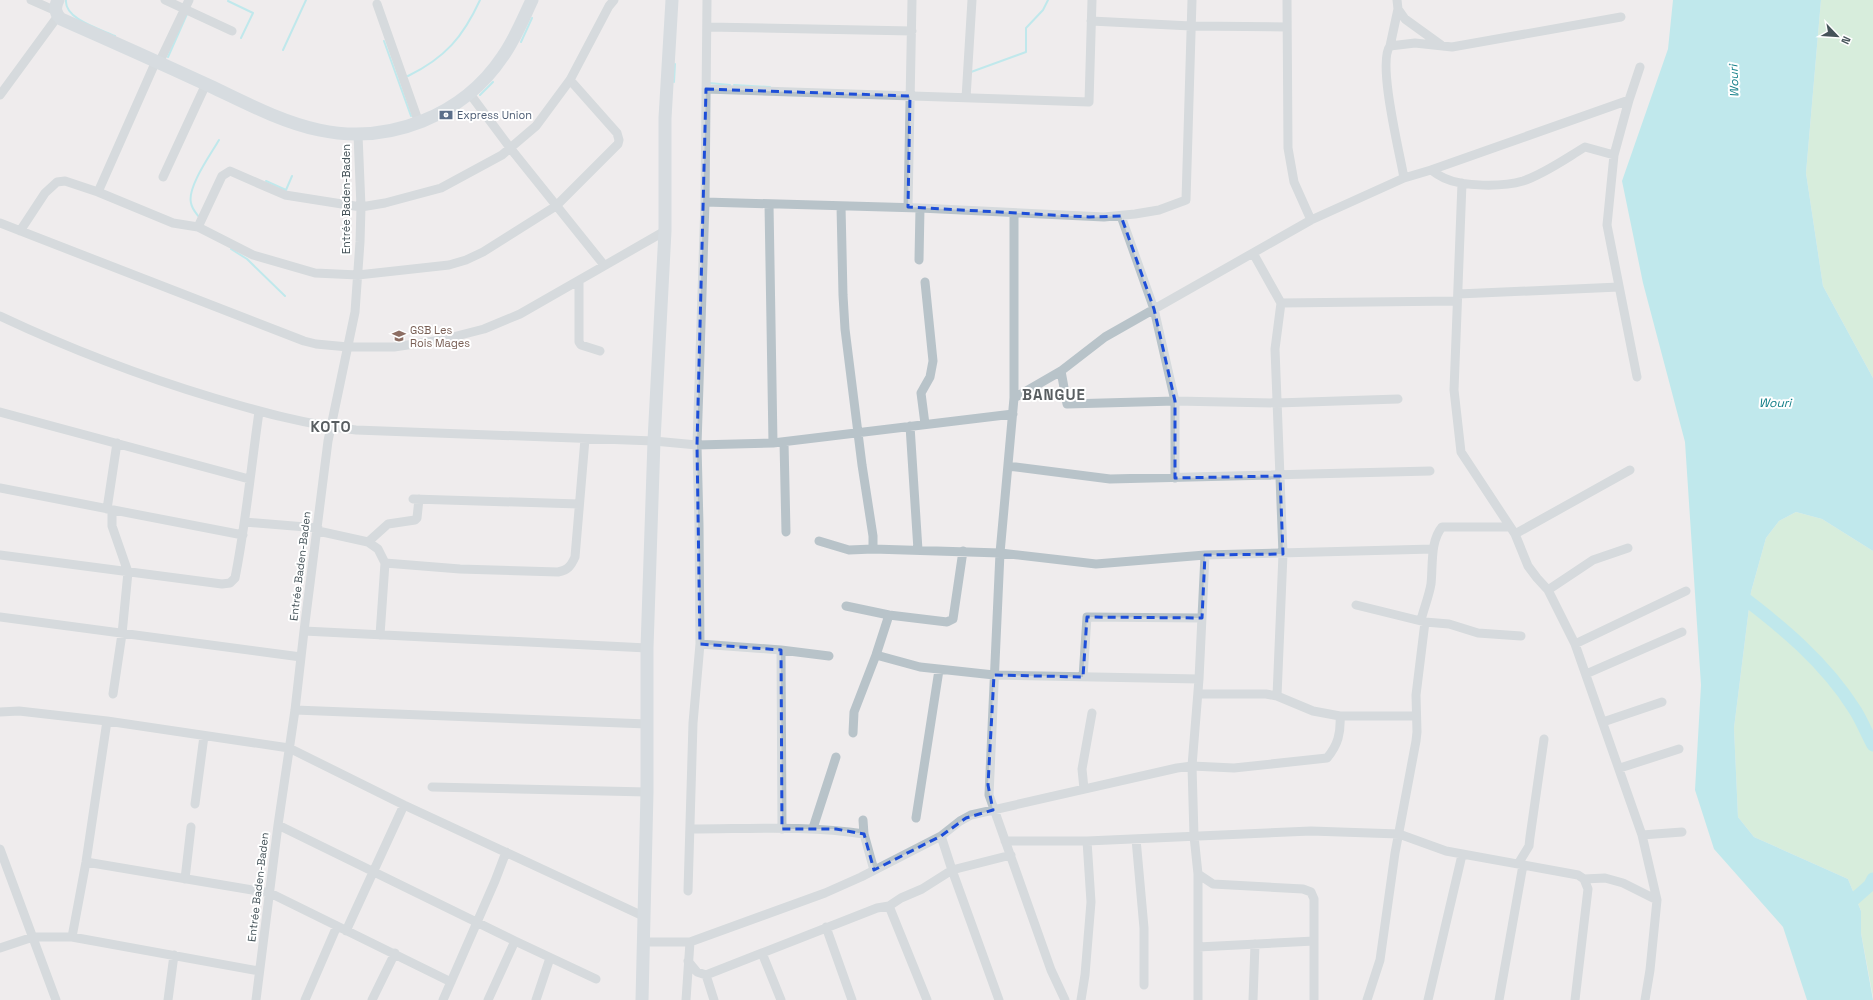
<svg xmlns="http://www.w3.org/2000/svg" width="1873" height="1000" font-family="'Space Grotesk',sans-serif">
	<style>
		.green { fill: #bbedc7 }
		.water { fill: #88e3ea }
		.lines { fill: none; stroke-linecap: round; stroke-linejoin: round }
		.stream { stroke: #88e3ea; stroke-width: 2 }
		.river { stroke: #88e3ea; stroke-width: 13 }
		.street { stroke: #b8c3c9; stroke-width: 9 }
		.secondary { stroke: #bac8d1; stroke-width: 13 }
		.marked { fill: none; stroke: #1d4ed8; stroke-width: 3; stroke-dasharray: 8 5; stroke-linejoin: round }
		.labels { text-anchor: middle; stroke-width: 4; stroke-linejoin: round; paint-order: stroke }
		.service-label { font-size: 11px; fill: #4e5e75; stroke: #fff; text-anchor: start }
		.street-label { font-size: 11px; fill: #455359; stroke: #fff }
		.education-label { font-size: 11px; fill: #785e54; stroke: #fff; text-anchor: start }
		.water-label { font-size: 12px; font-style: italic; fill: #0f7d86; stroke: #fff }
		.district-label { font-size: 15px; font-weight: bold; letter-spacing: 1px; fill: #595e61; stroke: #fff }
	</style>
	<rect width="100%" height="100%" fill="#efeced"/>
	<!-- green -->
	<path class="green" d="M1821 0H1873V378L1823 286 1806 173Z
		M1796 512 1822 519 1873 551V997L1861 933V911L1848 879 1754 837 1738 817 1734 728 1751 592 1766 538 1779 521Z"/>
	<!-- water -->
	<path class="water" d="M1673 0H1821L1806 173 1823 286 1873 378V551L1822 519 1796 512 1779 521 1766 538 1751 592 1734 728 1738 817 1754 837 1848 879 1861 911V933L1873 1000H1807L1783 927 1714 849 1695 790 1701 685 1685 442 1643 283 1622 181 1668 49Z"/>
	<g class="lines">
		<!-- stream -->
		<path class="stream" d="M66 0C64 19 100 29 115 36
			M228 1 253 13 241 38
			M384 41 411 116
			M521 42 532 18
			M283 50 306 0
			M168 57 187 14
			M971 72 1026 52V28L1043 10 1048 0
			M408 76C445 58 463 37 480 0
			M674 82 675 64
			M709 83 730 85
			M734 85 770 87
			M480 95 493 82
			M266 181 286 190 292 176
			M199 217C196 213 192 209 191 203 187 187 211 154 219 140
			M231 249 247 259 285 296"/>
		<!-- river -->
		<path class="river" d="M1736 592C1780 625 1825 662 1855 710 1862 721 1867 734 1873 745
			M1843 909 1870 885 1873 879"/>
		<!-- street -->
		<path class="street" d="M31 0 56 11
			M165 0 232 31
			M1287 0 1288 148 1294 182 1311 220
			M377 4 419 123
			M1398 9 1405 19 1441 45
			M1091 21 1191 26 1286 27
			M707 27 912 31
			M1390 46 1398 9 1397 0
			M159 63 189 0
			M706 89 1089 102 1092 0
			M470 94 511 149 604 265
			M0 95 58 16
			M966 98 972 0
			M1431 170 1629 100
			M163 177 206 84
			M1404 178C1400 154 1377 62 1390 46L1415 43 1452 47 1621 17
			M1462 183 1454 390 1461 452 1515 534 1528 566 1537 578 1548 590 1575 644 1686 591
			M98 192 156 61
			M705 202 920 208 1104 217 1135 214 1159 210 1186 200 1192 0
			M769 204 773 443
			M841 206 843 295 845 329 862 465 873 536V549L1000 553 1096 564 1205 555 1433 549
			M908 207 912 0
			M1014 213V398L1000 553 989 795 1051 970 1065 1000
			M1121 216 1154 309 1175 401V478
			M0 223 304 341 316 344 348 347H394L441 340 484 329 520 314 665 231
			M198 227 222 176 230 171 285 195 361 207 385 203 441 188 502 155 536 126 570 80 609 6 614 0
			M20 231 45 193 57 182 65 181 98 192 173 223 198 227 253 255 315 273 358 275 449 265 466 260 483 252 556 206 618 144 619 140 617 133 570 80
			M1253 253 1281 303 1275 349 1283 554 1277 696
			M919 260 920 208
			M579 281V342L581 345 600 351
			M1458 294 1619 287
			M1281 303 1457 301
			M0 316C70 349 141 376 214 398 261 412 308 425 356 430L654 441 697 445 773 443 1013 414
			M1061 371 1067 404 1175 401 1277 403 1398 399
			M1637 377 1607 225 1614 155 1629 100 1640 67
			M1014 398 1061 371 1105 337 1311 220 1404 178 1431 170C1435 173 1440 176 1444 178 1463 187 1503 187 1523 181 1544 174 1565 159 1585 147L1614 155
			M0 412 249 479
			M925 424 921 393 930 377 933 361 925 282
			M910 426 918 550
			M784 442 786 532
			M1008 466 1110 479 1430 471
			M0 488 243 535
			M413 499 579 504
			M107 509 117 443
			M112 510V526L128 572 122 634 113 694
			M245 522 318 528
			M318 531 368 542 378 549 385 563 380 635
			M1515 534 1630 470
			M819 541 849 550 873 549
			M368 542 388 524 415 520 417 518 419 499
			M0 555 222 584 230 583 235 578C246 523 251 467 259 412
			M1205 555 1199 679 1192 766 1234 768 1327 758C1338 745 1341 733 1340 716
			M385 563 460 569 558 572C568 570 571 566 575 557L585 439
			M1548 590 1593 560 1628 548
			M1356 605 1425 622 1449 624 1478 633 1521 636
			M846 606 889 615 947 622 953 619 963 551
			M0 617 301 657
			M1421 620C1424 608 1429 596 1431 584 1433 566 1430 541 1442 527H1510
			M304 631 647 648
			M700 644 781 650 829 656
			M1575 644 1642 835 1657 900
			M781 650 782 829
			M876 655 920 667 994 675 1199 679
			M1586 674 1682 632
			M1083 677 1087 617 1202 618
			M1198 694H1266L1277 696 1313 711 1340 716H1416
			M295 710 647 724
			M0 712 19 711 107 721 289 748 404 805 643 916
			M1603 722 1662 702
			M853 733 854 712 876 655 889 615
			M1620 768 1679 749
			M432 787 647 792
			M1084 789 1082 769 1092 713
			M195 804 204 736
			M916 818 939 670
			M863 820 864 834 874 870
			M278 825 515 941 596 979
			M813 828 836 757
			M691 829C749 829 807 825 864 834
			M1642 835 1682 832
			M1136 839 1144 928V985
			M1005 841H1087L1311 831 1399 834 1446 851 1578 875 1584 879 1588 889 1575 1000
			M0 849 56 1000
			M86 862 270 893 451 982
			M1518 864 1529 846 1530 837 1544 739
			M1198 874 1213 884 1303 889 1311 892 1314 899V1000
			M185 879 191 827
			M1584 879 1605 878 1623 883 1657 900 1650 970 1645 1000
			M688 891 693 723 700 644 699 525 697 445 705 202 707 0
			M889 906 927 1000
			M826 927 852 1000
			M346 931 404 805
			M72 937 86 862 107 721
			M643 942H690L825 893 861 877 941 836
			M1198 947 1314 941
			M0 948 33 937H72L259 971
			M762 953 877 908 889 906 901 898 922 889 952 870 1011 855
			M688 961 697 972 706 975 762 953 781 1000
			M706 975 714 1000
			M168 1000 174 955
			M256 1000 278 825 295 710 304 631 328 441 355 312 360 242 361 207 358 135
			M305 1000 337 926
			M372 1000 395 953
			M443 1000 495 881 506 852
			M488 1000 515 941
			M536 1000 550 958
			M686 1000 690 942
			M999 1000 952 870 941 836 960 821 971 815 1177 768 1192 766 1194 836 1198 874V1000
			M1081 1000 1085 975 1091 902 1087 841
			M1253 1000 1255 944
			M1367 1000 1380 960 1395 853 1416 741 1417 732 1416 695 1425 622
			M1428 1000 1462 855
			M1499 1000 1523 865"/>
		<!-- secondary -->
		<path class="secondary" d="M58 0C54 8 55 13 61 19 111 41 160 63 210 86 244 102 281 122 319 130 389 145 463 116 503 56 515 39 523 19 532 0
			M642 1000 647 792V648L654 441 665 231V118L672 0"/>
	</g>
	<!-- marked area -->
	<path d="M0 0H1873V1000H0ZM706 89 910 96 908 207 1089 217 1121 216 1154 309 1175 401V478L1280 476 1283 554 1205 555 1202 618 1087 617 1083 677 994 675 988 785 993 810 966 818 941 836 874 870 864 834 836 829H782L781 650 700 644 697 445Z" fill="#efeced" fill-opacity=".55" fill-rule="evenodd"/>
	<path class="marked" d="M706 89 910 96 908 207 1089 217 1121 216 1154 309 1175 401V478L1280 476 1283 554 1205 555 1202 618 1087 617 1083 677 994 675 988 785 993 810 966 818 941 836 874 870 864 834 836 829H782L781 650 700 644 697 445Z"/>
	<!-- icons -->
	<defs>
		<g id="bank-bare" transform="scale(1.08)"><path d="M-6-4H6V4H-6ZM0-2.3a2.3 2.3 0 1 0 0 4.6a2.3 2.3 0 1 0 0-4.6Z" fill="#5c6f8a" stroke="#fff" stroke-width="2.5" paint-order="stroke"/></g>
		<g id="school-bare" transform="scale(1.08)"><path d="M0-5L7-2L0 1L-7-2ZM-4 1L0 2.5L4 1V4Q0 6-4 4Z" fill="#8d6e63" stroke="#fff" stroke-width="2.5" paint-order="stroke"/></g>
	</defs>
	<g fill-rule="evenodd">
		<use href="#bank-bare" x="446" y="115"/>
		<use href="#school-bare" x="399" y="336"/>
	</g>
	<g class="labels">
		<!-- service labels -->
		<g class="service-label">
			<text x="457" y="119">Express Union</text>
		</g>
		<!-- street labels -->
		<g class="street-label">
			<text transform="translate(346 199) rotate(-90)" y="4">Entrée Baden-Baden</text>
			<text transform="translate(300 566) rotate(-83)" y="4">Entrée Baden-Baden</text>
			<text transform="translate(258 887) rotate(-83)" y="4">Entrée Baden-Baden</text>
		</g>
		<!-- education labels -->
		<g class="education-label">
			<text x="410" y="334">GSB Les<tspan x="410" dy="13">Rois Mages</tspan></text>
		</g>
		<!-- water labels -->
		<g class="water-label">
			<text transform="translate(1734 81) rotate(-92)" y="4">Wouri</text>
			<text x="1775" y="407">Wouri</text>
		</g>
		<!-- district labels -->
		<g class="district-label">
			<text x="1054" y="400">BANGUE</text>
			<text x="331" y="432">KOTO</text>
		</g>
	</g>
	<!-- north arrow -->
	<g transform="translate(1837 36) rotate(115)" stroke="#ffffff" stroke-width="3" paint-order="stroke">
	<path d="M0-3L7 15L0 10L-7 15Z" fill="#455359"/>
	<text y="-6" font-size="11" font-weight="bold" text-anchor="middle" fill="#455359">N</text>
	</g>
</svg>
